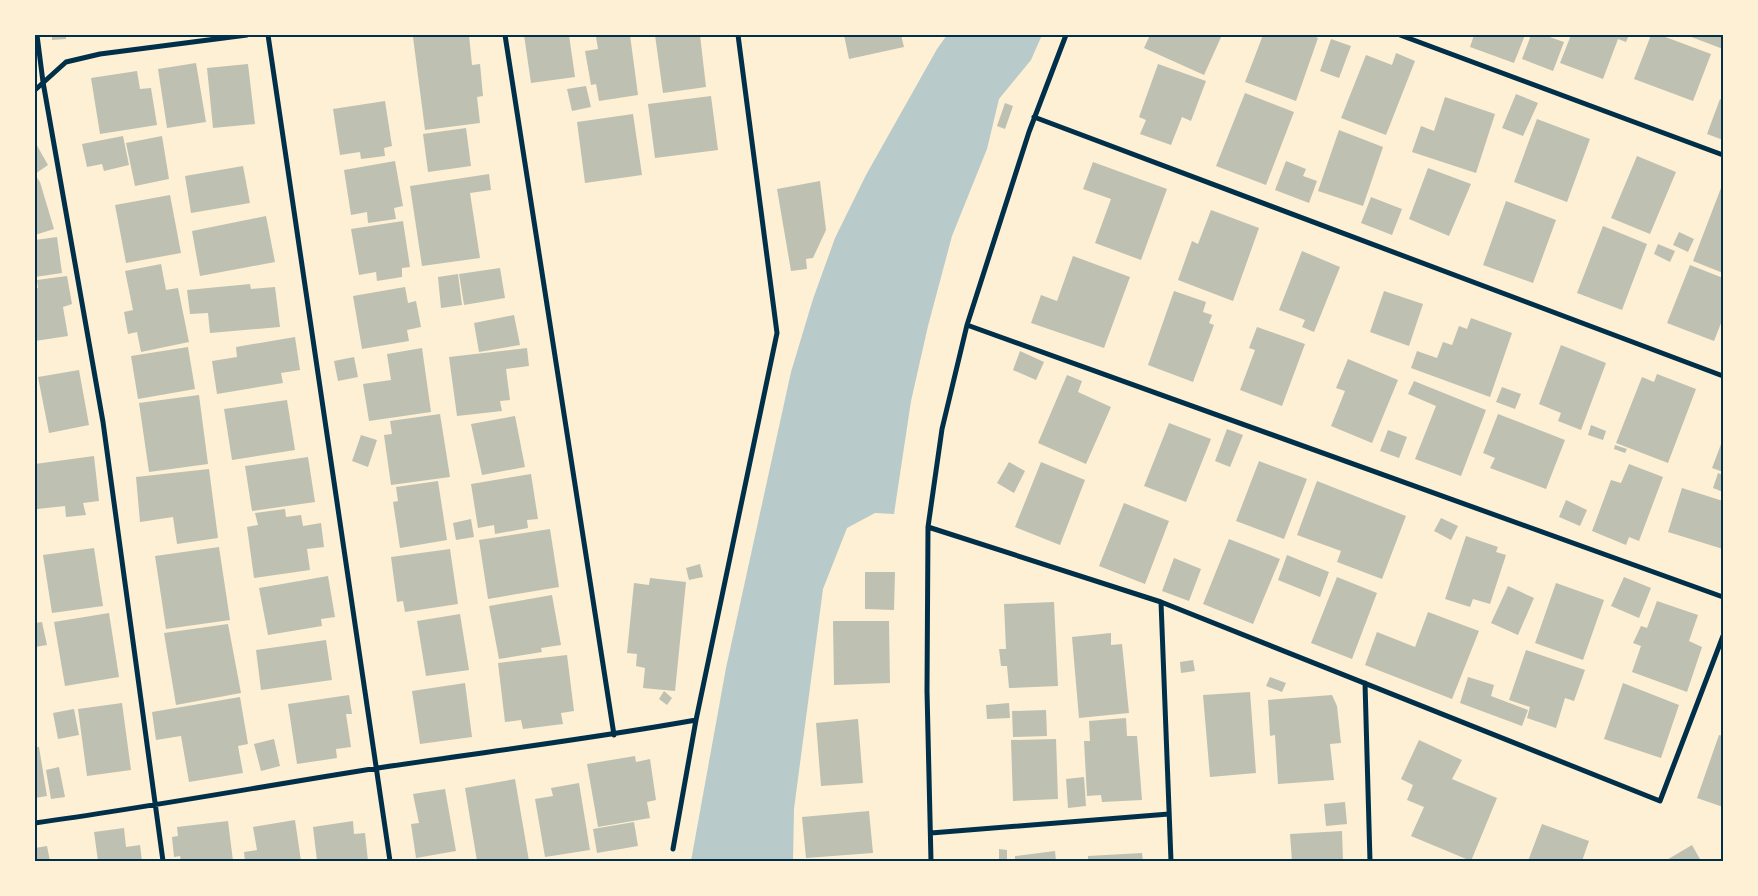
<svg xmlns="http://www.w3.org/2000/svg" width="1758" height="896" font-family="Spectral,serif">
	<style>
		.green { fill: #b9caca }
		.building { fill: #bec0b2 }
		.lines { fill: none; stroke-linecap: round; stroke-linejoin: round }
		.minor { stroke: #003049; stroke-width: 5 }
		.neatline { fill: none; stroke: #003049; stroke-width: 2 }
	</style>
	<rect width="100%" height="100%" fill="#fdf0d5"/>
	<!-- green -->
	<path class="green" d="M947 35H1042L1031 60 999 99 987 149 952 236 928 326 911 401 894 514 875 513 847 528 823 589 794 809 793 861H691L726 668 791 372 813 299 835 238 866 175 937 49Z"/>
	<!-- building -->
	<path class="building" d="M52 35H66V39L52 40Z
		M427 35H469L472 65 480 64 483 96 477 97 480 123 425 130 413 37Z
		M524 35H569L575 77 531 83Z
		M601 35H630L638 95 599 101 596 84 591 85 585 51 598 49 596 37Z
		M655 35H700L706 87 663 93Z
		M844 35H901L904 47 849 59Z
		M1150 35H1222L1204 75 1144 48Z
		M1263 35H1310L1318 38 1296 101 1245 82Z
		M1474 35H1525L1514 63 1470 47Z
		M1531 35H1544L1564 42 1553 71 1522 59Z
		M1571 35H1629L1626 42 1618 39 1603 79 1560 63Z
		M1651 35H1660L1711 54 1693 101 1634 79Z
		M1686 35H1723V49Z
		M1331 39 1351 46 1339 78 1320 71Z
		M1396 53 1415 61 1386 135 1341 118 1366 55 1392 65Z
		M196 63 206 122 167 128 158 69Z
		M248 64 255 124 213 128 207 68Z
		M1158 64 1206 81 1191 121 1182 117 1171 145 1140 134 1146 120 1139 117Z
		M137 71 140 89 151 88 157 125 100 134 91 78Z
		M586 86 591 107 572 111 567 89Z
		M1245 93 1294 112 1266 185 1216 166Z
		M1516 94 1538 103 1523 136 1502 128Z
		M711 96 718 150 655 158 648 104Z
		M1445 97 1495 114 1476 173 1412 152 1421 126 1434 131Z
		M1720 99 1723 100V140L1707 134Z
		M385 101 392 146 384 148 385 156 361 159 360 152 340 155 333 109Z
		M1005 103 1013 106 1005 129 997 126Z
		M633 114 642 175 585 183 577 122Z
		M1537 119 1590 139 1567 202 1514 182Z
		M466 128 471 166 428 172 423 134Z
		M1339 130 1383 147 1363 206 1318 191Z
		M123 136 129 165 104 171 102 164 87 167 82 144Z
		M162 136 169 179 135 186 126 143Z
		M35 142 48 165 35 174Z
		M1637 156 1676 172 1650 234 1611 218Z
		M395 161 403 206 394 208 396 219 368 223 367 212 351 215 344 170Z
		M1286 161 1306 169 1303 176 1317 181 1309 203 1275 190Z
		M1093 162 1167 189 1141 260 1095 243 1111 199 1083 189Z
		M243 166 250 203 191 213 185 176Z
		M1428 168 1471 184 1449 236 1409 219Z
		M489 174 491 190 470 193 480 258 422 266 410 186Z
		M35 175 40 182 54 229 35 235Z
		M820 181 826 230 813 258 806 259 807 269 791 271 777 189Z
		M1721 188 1723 189V273L1693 261Z
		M170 195 181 253 126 263 115 205Z
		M1371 197 1402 209 1392 235 1361 223Z
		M1506 201 1556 220 1533 283 1483 265Z
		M1211 210 1259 228 1233 301 1178 280 1192 241 1198 244Z
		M266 216 275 262 200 276 192 231Z
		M403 221 410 267 402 268V277L377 281 376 272 359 275 351 229Z
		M1603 226 1647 244 1622 310 1577 293Z
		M1679 232 1694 239 1688 252 1673 245Z
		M57 237 62 273 35 277V240Z
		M1658 244 1675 251 1670 262 1654 254Z
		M1302 251 1340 267 1314 332 1302 327 1305 320 1279 310Z
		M1073 256 1130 277 1104 348 1031 323 1041 295 1057 301Z
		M161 264 166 290 178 288 189 342 141 352 137 332 128 334 124 312 133 310 125 271Z
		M1690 265 1723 278V318L1714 341 1667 323Z
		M500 268 505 298 464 305 459 274Z
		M458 274 462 305 441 308 438 277Z
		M67 276 72 304 63 307 68 336 35 341V288H38L37 280Z
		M250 284 251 289 275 287 280 327 210 333 208 313 190 314 187 290Z
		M405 287 408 303 416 301 421 327 407 330 409 341 362 349 353 296Z
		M1174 291 1206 302 1203 312 1212 315 1209 323 1214 325 1193 382 1148 365Z
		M1384 291 1423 304 1409 346 1370 332Z
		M514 315 520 345 479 352 474 323Z
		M1471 318 1512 333 1490 397 1411 368 1417 351 1437 358 1443 342 1452 345 1459 326 1467 329Z
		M1257 327 1305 344 1282 406 1240 390 1255 350 1249 348Z
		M295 337 300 370 281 373 283 383 217 394 212 361 237 357 236 347Z
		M1561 345 1606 363 1581 430 1558 421 1561 413 1539 404Z
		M188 347 195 389 138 399 131 356Z
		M422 348 431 412 369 421 363 384 391 380 387 354Z
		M527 348 529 366 506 369 510 400 500 401 502 411 457 416 449 357Z
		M1020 351 1044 362 1036 380 1013 370Z
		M354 357 358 377 338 381 334 361Z
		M1348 359 1398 380 1372 443 1331 426 1345 391 1336 388Z
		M79 370 89 425 49 433 38 377Z
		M1657 374 1696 389 1668 463 1616 443 1642 377 1654 382Z
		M1067 375 1082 381 1078 392 1111 407 1086 464 1038 443Z
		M1414 381 1486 410 1461 476 1415 459 1436 406 1408 394Z
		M1502 387 1521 394 1515 409 1496 402Z
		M199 395 208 464 149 472 139 403Z
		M287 400 295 450 232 460 224 409Z
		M440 414 450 477 391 485 384 435 392 434 390 421Z
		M1498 414 1565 440 1546 489 1490 468 1495 458 1483 453Z
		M515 416 525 467 482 475 471 424Z
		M1169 423 1211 439 1186 502 1144 486Z
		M1591 425 1606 431 1603 440 1588 435Z
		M1227 429 1243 435 1230 467 1215 461Z
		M1388 430 1407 437 1399 458 1380 451Z
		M361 435 377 440 368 467 352 461Z
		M1723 439V472L1712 468Z
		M1615 445 1627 449 1625 453 1614 449Z
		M94 456 99 501 83 503 86 515 66 517 65 506 37 509 35 491V464Z
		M308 457 315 502 252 511 245 466Z
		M1259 461 1307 479 1284 539 1236 521Z
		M1009 462 1025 471 1014 493 997 483Z
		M1041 462 1085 480 1060 545 1015 527Z
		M1629 464 1663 477 1639 541 1629 537 1626 545 1592 531 1611 480 1621 483Z
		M209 469 218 538 177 544 173 517 140 522 136 477Z
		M1718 473 1723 475V492L1713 488Z
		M531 474 538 519 527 520 528 528 495 534 494 525 478 528 471 484Z
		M438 481 447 540 400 548 393 502 398 501 396 487Z
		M1317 481 1406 516 1382 579 1337 562 1341 551 1297 535Z
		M1682 488 1723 501V549L1668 532Z
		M1566 500 1587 510 1580 526 1559 517Z
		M1124 503 1169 521 1145 584 1099 566Z
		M285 509 286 517 301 515 303 526 321 523 324 547 307 549 310 570 254 578 247 527 258 525 255 513Z
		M1441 518 1458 526 1451 540 1434 531Z
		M471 519 474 537 456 540 453 523Z
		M550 529 559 587 488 599 479 540Z
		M1466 536 1498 547 1496 552 1506 555 1490 604 1473 599 1470 607 1445 599Z
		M1229 539 1280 559 1253 624 1203 604Z
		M219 547 230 620 166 629 155 556Z
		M94 548 103 606 52 613 43 555Z
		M450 549 458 604 405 612 403 601 397 602 391 557Z
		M1287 555 1329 572 1320 597 1278 580Z
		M1174 558 1201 569 1189 601 1162 591Z
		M700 564 703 577 689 580 686 568Z
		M865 572H895L894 610 865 609Z
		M328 576 335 617 321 619 322 626 268 635 259 588Z
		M1337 577 1377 593 1352 659 1311 643Z
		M1624 577 1651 588 1639 618 1611 606Z
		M650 578 686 582 675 691 643 688 645 668 636 666 637 654 627 653 634 583 649 585Z
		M1556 583 1604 600 1583 660 1535 643Z
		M1508 586 1534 598 1518 635 1491 623Z
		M552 595 561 645 541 648 542 652 499 659 489 606Z
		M1657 601 1698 615 1689 641 1702 647 1687 692 1632 672 1641 646 1633 643 1641 626 1647 628Z
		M1054 602 1058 686 1009 688 1007 666H1001L999 649H1006L1004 604Z
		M1428 612 1479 631 1452 699 1365 665 1377 632 1415 647Z
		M109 613 119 677 65 686 54 622Z
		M460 614 469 670 426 676 417 621Z
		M833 621H889L890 683 834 685Z
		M42 622 47 645 35 647V623Z
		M228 624 241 693 176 705 164 633Z
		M1111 633V645L1122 644 1129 713 1079 718 1072 637Z
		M326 640 332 680 261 690 256 650Z
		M1526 650 1585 670 1574 701 1565 698 1556 728 1527 718 1530 707 1509 700Z
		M567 655 574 711 561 713 563 724 523 729 521 720 505 722 498 663Z
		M1193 660 1195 671 1181 673 1180 662Z
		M1270 677 1286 683 1282 692 1266 686Z
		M1468 677 1494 685 1491 696 1528 710 1522 726 1460 703Z
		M465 683 472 737 420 744 412 691Z
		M1623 683 1679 705 1661 758 1604 739Z
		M664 691 672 698 667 705 659 699Z
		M1250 692 1256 773 1210 777 1203 695Z
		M349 695 352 714H346L351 747 336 749 337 758 297 764 288 704Z
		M1332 695 1337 706 1341 743 1330 744 1334 780 1278 784 1275 735 1270 736 1268 700Z
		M240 697 248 744 238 746 243 773 189 782 181 736 156 740 152 712Z
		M122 703 131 770 87 776 78 709Z
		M1009 703 1010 718 987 719 986 705Z
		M74 709 79 735 58 739 53 713Z
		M1046 710 1047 736 1013 737 1012 711Z
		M1126 718 1127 736H1137L1142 800 1102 802 1101 795 1087 796 1084 741H1090L1089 721Z
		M858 719 863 783 821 786 816 723Z
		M1719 735 1723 736V807L1697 798Z
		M274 739 280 766 261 771 254 744Z
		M1056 739 1058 799 1013 801 1011 740Z
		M1419 740 1462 760 1452 779 1497 798 1471 861 1411 836 1424 807 1407 800 1413 785 1401 779Z
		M35 747H39L47 796 35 798Z
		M635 756 636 762 650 759 656 800 647 802 650 818 598 827 587 764Z
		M59 767 65 797 51 799 46 770Z
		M1084 777 1086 806 1068 808 1066 779Z
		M515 779 529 861H477L465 788Z
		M579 783 590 850 545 857 535 799 553 796 551 788Z
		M445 789 456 851 416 858 411 824 419 823 413 794Z
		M1345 802 1347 824 1326 826 1324 804Z
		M869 811 873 853 806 858 802 817Z
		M295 820 301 861H245L244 852 257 850 253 827Z
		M228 821 233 861H181L180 856 174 857 172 837 178 836 177 827Z
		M353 821 354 834 365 833 368 861H317L313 827Z
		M634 822 638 846 597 853 593 829Z
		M1542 824 1589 841 1582 861H1528Z
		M124 828 126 847 140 845 142 861H98L94 832Z
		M1342 831 1343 861H1292L1290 834Z
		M1692 845 1701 861H1665Z
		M47 846 50 861H35V848Z
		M999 849 1007 850V861H999Z
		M1055 851 1056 861H1015V856Z
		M1142 853 1143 861H1088V856Z"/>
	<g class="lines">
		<!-- minor -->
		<path class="minor" d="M37 35 43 82 103 422 163 861
			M268 35 390 861
			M505 35 614 735
			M1400 35 1723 155
			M35 90 66 62 100 54 247 35
			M1034 117 1723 376
			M967 325 1723 597
			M928 527 1161 602 1660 801 1723 636
			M1161 602 1171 861
			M1365 683 1370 861
			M35 823C150 807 264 786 378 768 484 752 590 739 696 720
			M931 833 1169 814
			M673 849 696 720 777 333 738 35
			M931 861 927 691 928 527 942 429 967 325 1029 132 1066 35"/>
	</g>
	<!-- border -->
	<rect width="1758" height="896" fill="none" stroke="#fdf0d5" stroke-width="72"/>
	<rect x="36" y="36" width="1686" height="824" class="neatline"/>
</svg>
